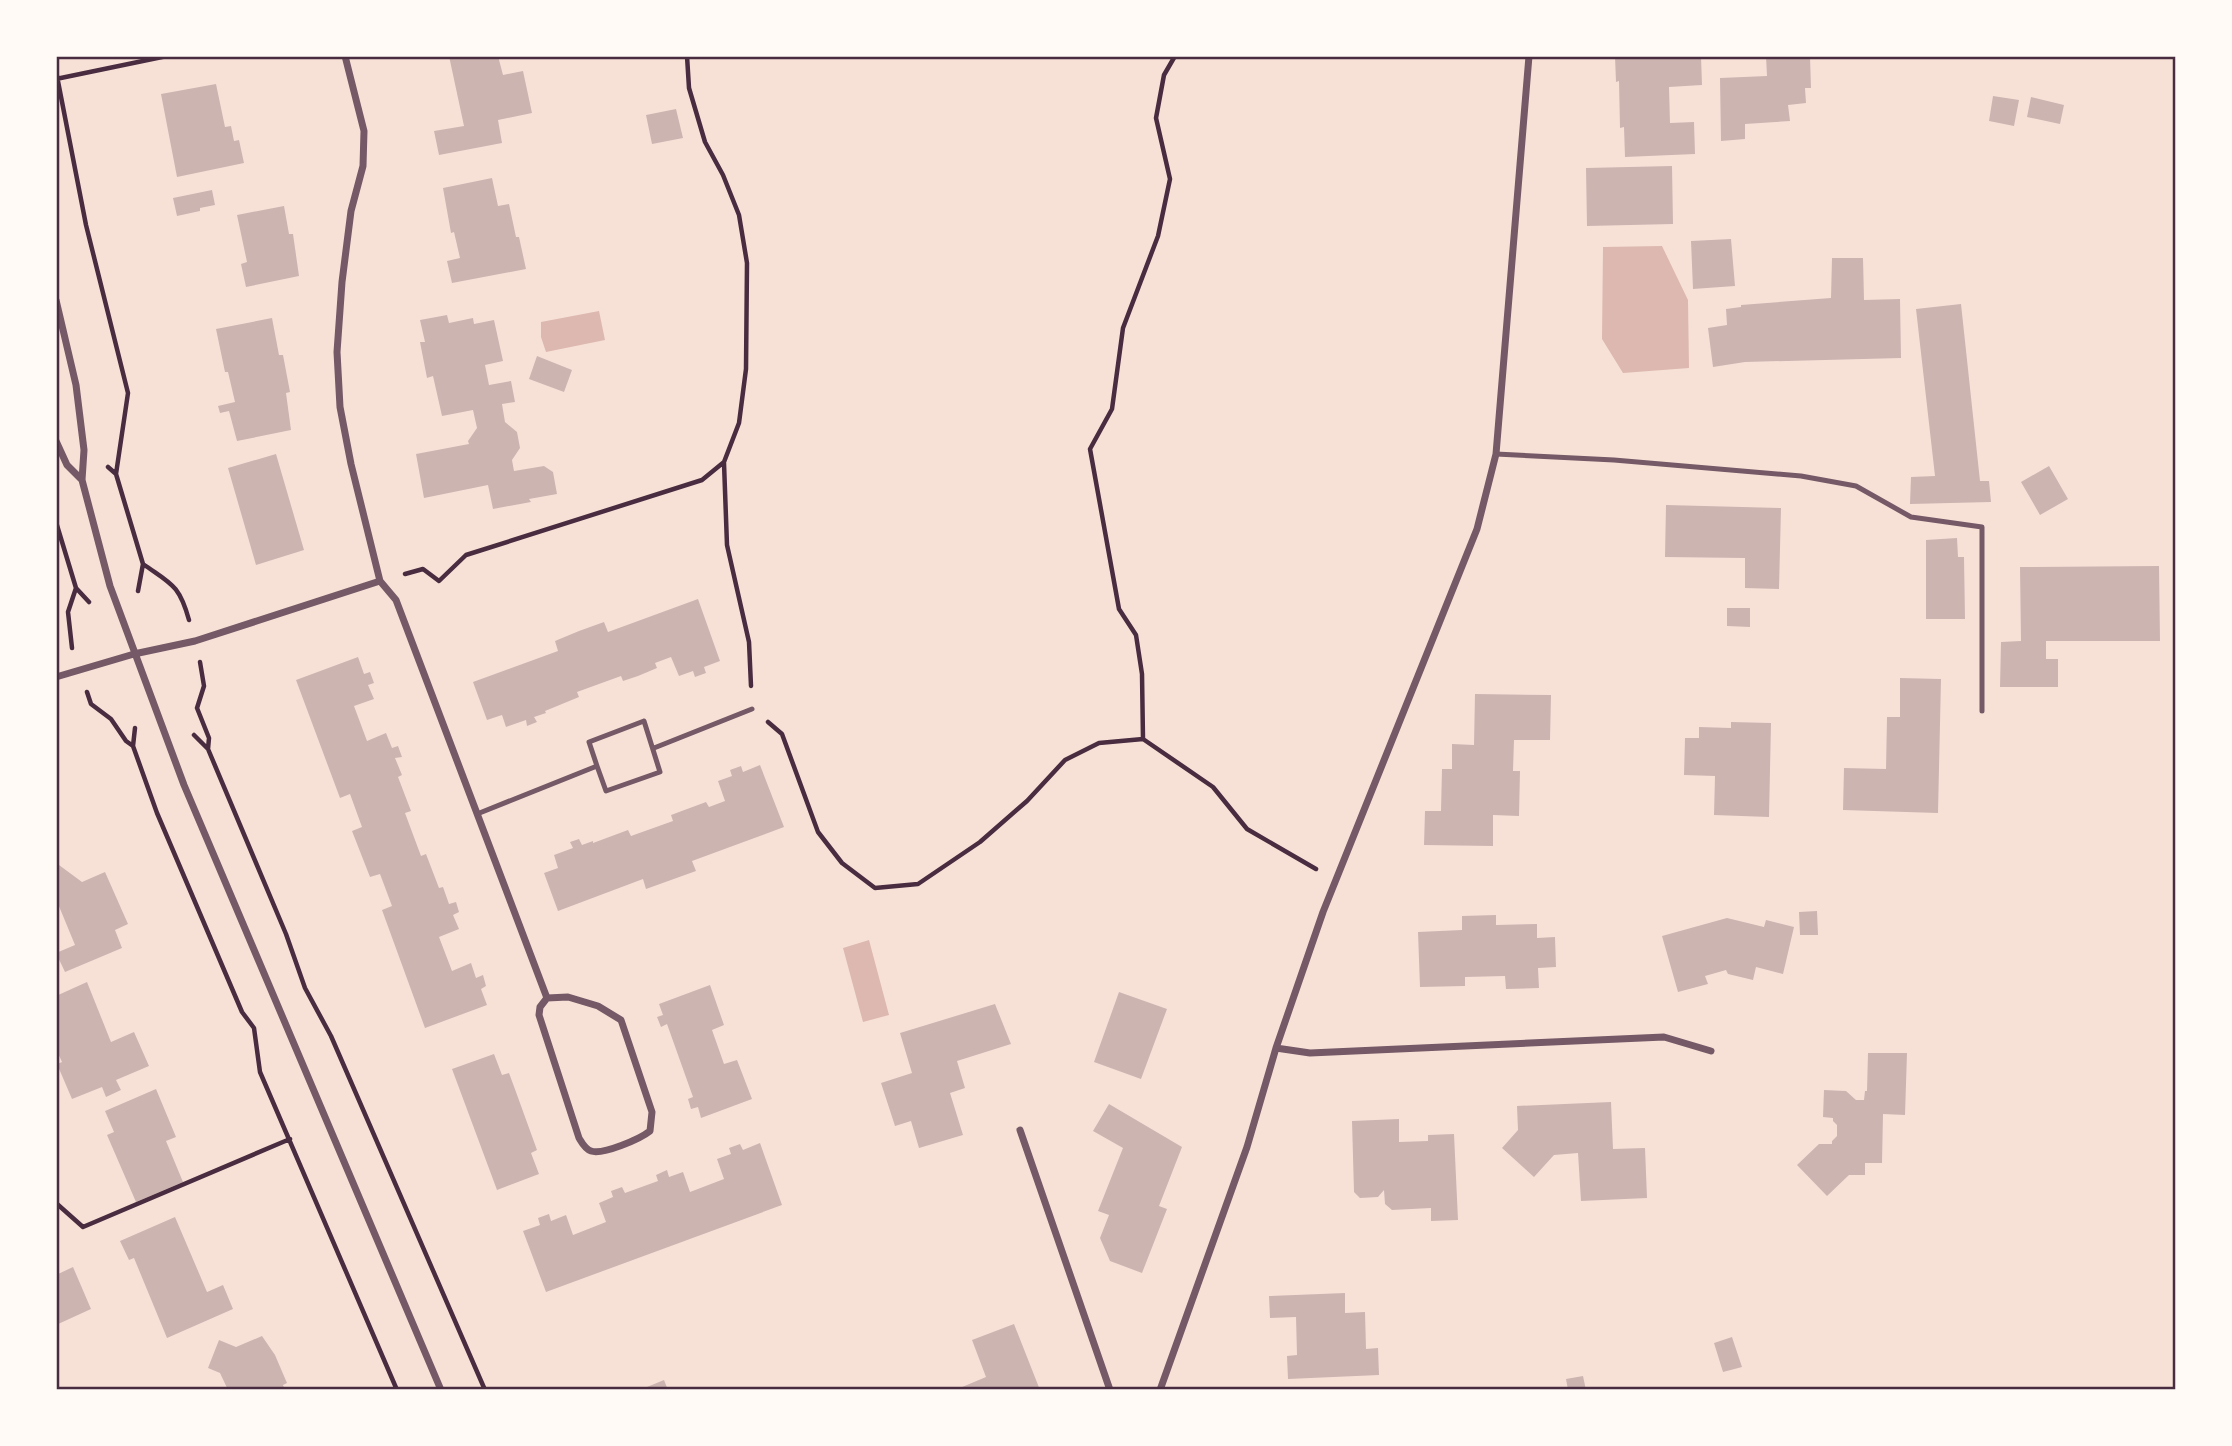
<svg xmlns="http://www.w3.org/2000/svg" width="2232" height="1446" font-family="Montserrat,sans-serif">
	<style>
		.water { fill: #dcb8b0 }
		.building { fill: #ccb4b1 }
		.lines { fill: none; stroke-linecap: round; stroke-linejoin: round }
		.path { stroke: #4a2c40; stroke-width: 4.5 }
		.service { stroke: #755966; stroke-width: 5 }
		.minor { stroke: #755966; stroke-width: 7 }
		.neatline { fill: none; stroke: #4a2c40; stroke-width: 2.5 }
	</style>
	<rect width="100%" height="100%" fill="#f7e1d7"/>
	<!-- water -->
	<path class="water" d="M1662 246 1688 300 1689 368 1623 373 1602 339 1603 247Z
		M599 311 605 340 546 352 541 337V322Z
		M869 940 889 1015 863 1022 843 948Z"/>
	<!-- building -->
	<path class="building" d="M449 56H498L503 75 523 71 532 113 498 120 502 143 439 155 434 131 464 126Z
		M1615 56H1701L1702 85 1669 87 1670 123 1694 122 1695 154 1625 157 1624 127 1620 128 1619 81 1616 82Z
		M1766 56H1810L1811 88H1805L1806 103 1788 105 1790 121 1745 124V139L1721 141 1720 78 1767 76Z
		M216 84 225 127 231 126 234 141 239 140 244 163 177 177 161 94Z
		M1993 96 2019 100 2014 126 1989 121Z
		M2031 97 2064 105 2060 124 2027 117Z
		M676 109 683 138 652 144 646 115Z
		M1672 166 1673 224 1587 226 1586 168Z
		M492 178 498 206 509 204 516 237H519L526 269 452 283 447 261 460 258 454 232 451 233 443 188Z
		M212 190 215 205 200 208V211L177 216 173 198Z
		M284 206 289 234H293L299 276 246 287 241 264 247 262 237 215Z
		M1731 239 1735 286 1693 289 1691 241Z
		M1832 258H1863L1864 300 1900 299 1901 358 1745 362 1713 367 1708 328 1727 325 1726 309 1741 307V305L1831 298Z
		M1961 304 1980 481H1989L1991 502 1910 504 1911 477 1935 476 1916 309Z
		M447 315 449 323 473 318 474 324 494 320 503 361 485 365 489 385 511 381 515 402 502 404 505 422 517 432 520 448 512 460 514 471 544 466 553 472 557 494 529 499 531 502 493 509 488 485 424 498 416 454 469 444 468 441 477 428 473 410 442 416 433 376 427 378 420 342H425L420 320Z
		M272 318 279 355H283L290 392 286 393 291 430 237 441 229 411 220 413 218 406 235 402 228 372H225L216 329Z
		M537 356 572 370 564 392 529 379Z
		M276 454 304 550 256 565 228 468Z
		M2049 466 2068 499 2040 515 2021 482Z
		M1666 505 1781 508 1779 589 1745 588V558L1665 557Z
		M1957 538 1958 557H1964L1965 619H1926V540Z
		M2159 566 2160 641H2046V659H2058V687H2000L2001 642 2021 641 2020 567Z
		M698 599 720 661 704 667 706 673 695 677 693 671 679 676 671 657 655 663 657 668 638 676 623 681 621 676 577 692 579 697 545 711 546 713 534 717 537 722 527 726 526 720 506 727 502 715 487 720 473 682 558 651 555 641 579 631 604 622 608 632Z
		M1727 608H1750V627L1727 626Z
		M358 657 364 674 370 672 374 683 368 685 374 699 354 706 367 741 386 733 392 748 398 746 402 757 395 758 402 775 398 777 411 811 405 813 421 856 426 854 439 888 443 887 449 904 456 902 459 912 453 915 459 929 439 937 452 971 471 963 476 978 483 975 486 986 481 989 487 1005 425 1028 382 910 392 906 380 874 370 877 352 831 362 827 350 794 340 798 296 680Z
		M1900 678 1941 679 1938 813 1843 810 1844 768 1886 769 1887 717H1900Z
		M1475 694 1551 695 1550 740H1514L1513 771H1520L1519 816 1493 815V846L1424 845 1425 811H1441L1442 769H1452V744L1474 745Z
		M1731 722 1771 723 1769 817 1714 815 1715 776 1684 775 1685 738H1699V727L1731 728Z
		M760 765 784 827 692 861 696 871 646 889 643 879 558 911 544 873 558 868 554 855 573 848 570 842 579 839 582 845 593 841V843L628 830 631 836 673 821 671 815 706 802 709 807 725 801 718 781 732 776 730 770 741 766 743 772Z
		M59 865 82 882 105 872 128 924 115 930 122 948 65 972 56 953 75 945 56 899V869Z
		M1817 911 1818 935H1800L1799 912Z
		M1496 915V925L1537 924V938L1555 937 1556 967 1538 968 1539 988 1506 989 1505 976 1465 977V986L1420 987 1418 932 1462 930V916Z
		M1727 918 1764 927 1766 920 1794 927 1783 974 1756 967 1753 980 1728 974 1726 970 1705 976 1708 984 1678 992 1662 936Z
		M87 982 111 1042 134 1032 149 1066 116 1080 121 1090 106 1097 102 1087 72 1099 57 1064 62 1062 56 1049V996Z
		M710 985 724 1025 712 1030 724 1064 737 1060 752 1099 701 1118 698 1107 691 1109 688 1099 693 1097 667 1024 661 1027 657 1017 663 1015 659 1004Z
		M1119 992 1167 1009 1141 1079 1094 1062Z
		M995 1004 1011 1044 957 1061 965 1088 950 1093 963 1135 919 1148 911 1121 895 1126 881 1083 912 1073 900 1033Z
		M1868 1053H1907L1905 1115 1883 1114 1882 1163H1865V1175H1849L1827 1196 1797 1165 1819 1144H1832V1141L1837 1136V1125L1833 1121V1118L1823 1117 1824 1090 1846 1091 1856 1100H1864L1865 1091H1867Z
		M494 1054 502 1075 509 1073 516 1092 537 1150 531 1153 539 1174 497 1190 452 1069Z
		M156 1089 176 1137 166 1141 183 1182 136 1202 107 1135 114 1132 105 1111Z
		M1611 1102 1613 1149 1645 1148 1647 1198 1581 1201 1578 1153 1554 1155 1534 1177 1502 1148 1518 1130 1517 1106Z
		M1109 1104 1182 1147 1159 1206 1167 1209 1142 1273 1110 1261 1100 1238 1109 1215 1098 1211 1123 1148 1093 1131Z
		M1399 1119V1142L1428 1141V1135L1454 1134 1458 1220 1431 1221V1208L1392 1210 1385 1204 1384 1190 1378 1197 1360 1198 1354 1192 1352 1121Z
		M760 1143 782 1205 546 1292 523 1231 540 1225 538 1218 549 1214 551 1221 566 1215 573 1235 606 1222 599 1203 613 1197 611 1191 622 1187 625 1193 658 1181 656 1175 667 1170 669 1177 683 1172 690 1192 724 1179 717 1159 731 1154 729 1148 740 1144 743 1150Z
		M175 1217 207 1292 223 1285 233 1309 167 1338 134 1258 129 1260 120 1241Z
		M73 1267 91 1309 56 1325V1275Z
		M1345 1293V1313L1365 1312 1366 1349 1378 1348 1379 1375 1288 1379 1287 1356 1297 1355 1296 1317 1270 1318 1269 1296Z
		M1014 1324 1040 1390H955L986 1377 972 1340Z
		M262 1336 275 1355 287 1383 283 1385 285 1390H228L220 1373 208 1368 219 1340 236 1347Z
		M1732 1337 1742 1367 1723 1372 1714 1343Z
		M1583 1376 1586 1390H1568L1566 1379Z
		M664 1380 668 1390H641L647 1387Z"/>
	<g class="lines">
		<!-- path -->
		<path class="path" d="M1175 56 1164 75 1156 118 1170 179 1158 236 1123 328 1112 409 1090 449 1119 609 1136 635 1142 674 1143 739 1213 787 1247 829 1316 869
			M56 71 86 225 128 393 116 474
			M56 79 167 56
			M724 463 727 545 749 642 751 686
			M108 467 116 474 143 564 138 591
			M56 522 76 588 89 602
			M143 564C171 584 179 584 189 620
			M405 574 423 569 439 581 466 555 702 480 724 462 739 423 746 369 747 263 739 215 723 175 705 142 689 88 687 56
			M72 648 68 612 76 588
			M200 662 204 686 197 708 209 738 208 749
			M87 692 91 704 111 719 126 741 133 746
			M768 722 782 734 818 832 842 863 875 888 918 884 980 842 1027 801 1065 760 1099 743 1143 739
			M135 728 133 746 157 813 242 1012 254 1028 260 1072 397 1390
			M194 735 208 749 286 934 305 988 331 1036 485 1390
			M56 1203 83 1227 290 1139"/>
		<!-- service -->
		<path class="service" d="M1496 454 1614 460 1801 476 1856 486 1911 517 1982 527V711
			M654 748 752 709
			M477 814 597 766 606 791 660 772 644 721 589 742 597 766"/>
		<!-- minor -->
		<path class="minor" d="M345 56 364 131 363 166 351 211 342 282 337 352 340 407 351 464 380 581 396 600 547 998
			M56 300 76 385 84 450 82 480 110 586 184 785 441 1390
			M56 441 67 465 82 480
			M56 677 134 654 195 641 380 581
			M568 997 598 1006 621 1020 652 1112 650 1131C640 1139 603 1155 591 1151 585 1149 582 1143 579 1138L539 1015 540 1007 547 998Z
			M1276 1048 1310 1053 1664 1037 1711 1051
			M1020 1130 1110 1390
			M1160 1390 1247 1147 1276 1048 1323 912 1477 529 1496 454 1529 56"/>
	</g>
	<!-- border -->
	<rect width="2232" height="1446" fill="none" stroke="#fffaf5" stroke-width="116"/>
	<rect x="58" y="58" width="2116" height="1330" class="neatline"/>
</svg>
